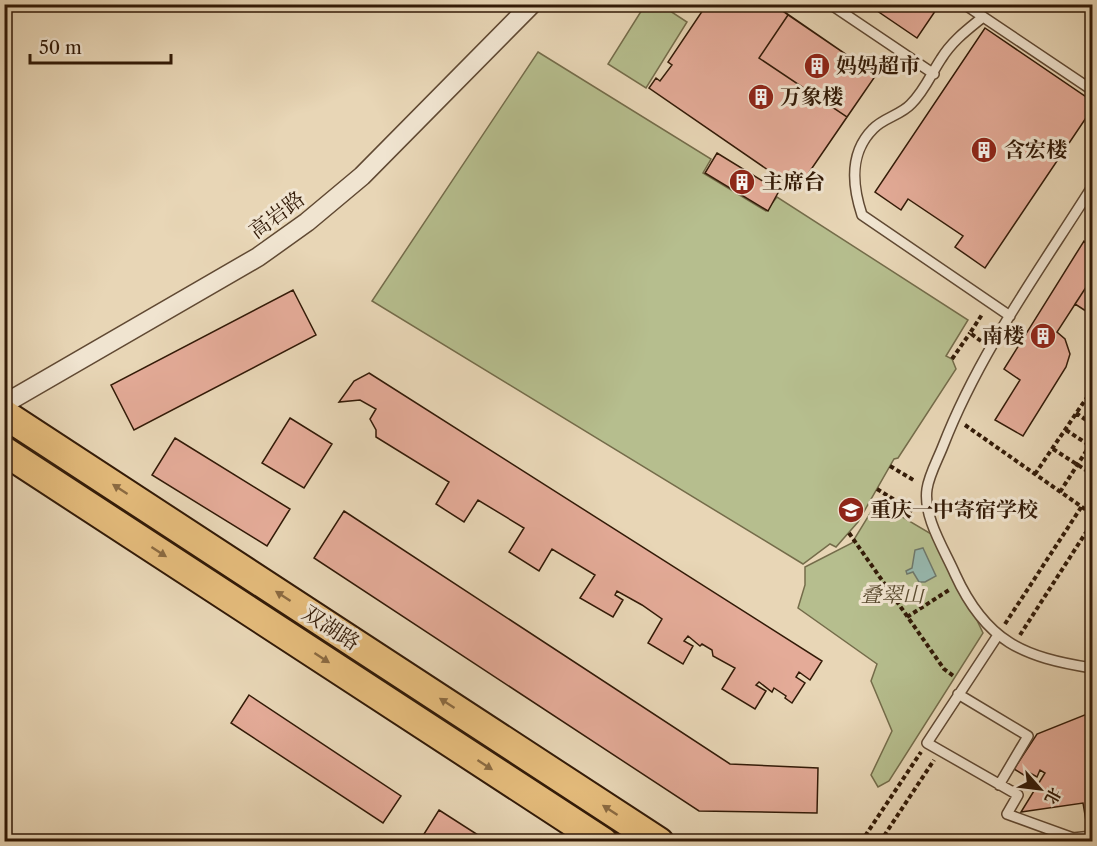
<svg xmlns="http://www.w3.org/2000/svg" width="1097" height="846" font-family="'Libre Caslon Text','Noto Serif SC',serif">
	<style>
		.green { fill: #b6be8e; stroke: #746c4a; stroke-width: 1.5 }
		.water { fill: #97b9b0; stroke: #6f796c; stroke-width: 1.5 }
		.building { fill: #e4ab98; stroke: #321a07; stroke-width: 1.5 }
		.lines { fill: none; stroke-linecap: round; stroke-linejoin: round }
		.service-casing { stroke: #604933; stroke-width: 12 }
		.minor-casing { stroke: #604933; stroke-width: 21 }
		.primary-casing { stroke: #321a07; stroke-width: 32 }
		.path { stroke: #321a07; stroke-width: 4; stroke-dasharray: 4.5 3; stroke-linecap: butt }
		.service { stroke: #f0e4d0; stroke-width: 9 }
		.minor { stroke: #f0e4d0; stroke-width: 18 }
		.primary { stroke: #e4bb7b; stroke-width: 28 }
		.oneway { fill: #8b6a41 }
		.labels { text-anchor: middle; stroke-width: 6; stroke-linejoin: round; paint-order: stroke }
		.poi-label { font-size: 21px; font-weight: bold; fill: #321a07; stroke: #f0e4d0; text-anchor: start }
		.street-label { font-size: 21px; fill: #321a07; stroke: #f0e4d0 }
		.park-label { font-size: 21px; font-style: italic; fill: #5a4b30; stroke: #f0e4d0 }
	</style>
	<rect width="100%" height="100%" fill="#e8d6b6"/>
	<filter id="stains"><feTurbulence type="fractalNoise" baseFrequency=".00333" numOctaves="4"/><feColorMatrix values="0 0 0 0 .2 0 0 0 0 .09 0 0 0 0 .02 0 0 0 .5 -.17"/></filter>
	<radialGradient id="worn" r=".72"><stop offset=".6" stop-color="#630" stop-opacity="0"/><stop offset="1" stop-color="#630" stop-opacity=".3"/></radialGradient>
	<!-- green -->
	<path class="green" d="M645 5H661L687 22 646 88 608 64Z
		M538 52 711 159 703 173 766 211 777 197 968 320 946 356 952 359 956 369 898 458 894 459 858 522 836 547 830 544 803 564 372 301Z
		M877 502 938 538 983 633 889 781 878 787 871 775 892 731 871 681 877 664 798 608 805 585V567L852 543Z"/>
	<!-- water -->
	<path class="water" d="M923 548 936 576 925 582H919L913 572 907 574 906 571 912 568 915 550Z"/>
	<!-- building -->
	<path class="building" d="M707 4H773L876 75 797 190 649 88 656 78 660 81 672 65 668 62Z
		M707 4H773L788 15 759 58 847 117 797 190 649 88 656 78 660 81 672 65 668 62Z
		M867 4H940L917 38Z
		M788 15 876 75 847 117 759 58Z
		M985 28 1092 101V109L985 268 955 247 963 236 908 199 901 210 875 192Z
		M717 153 779 191 768 211 705 173Z
		M1084 241 1092 247V278L1057 332 1065 339 1070 354 1066 367 1023 436 995 420 1020 380 1004 369Z
		M1092 278V315L1075 304Z
		M293 290 316 335 134 430 111 385Z
		M369 373 822 661 810 680 799 672 796 677 805 683 792 703 785 698 786 696 774 688 772 692 759 682 756 685 766 691 755 709 722 689 735 668 713 656 712 650 702 644 700 646 688 636 684 641 693 646 683 664 648 643 662 619 642 605 617 591 615 595 623 600 613 617 580 598 595 575 552 549 539 571 509 552 524 528 478 500 464 522 436 504 449 482 376 437V430L370 419 376 409 360 400 339 402 354 381Z
		M290 418 332 444 304 488 262 463Z
		M175 438 290 509 267 546 152 475Z
		M344 511 730 764 818 768 817 813 699 811 314 558Z
		M249 695 401 796 383 823 231 723Z
		M1092 712V820L1086 821 1083 803 1021 812 1045 773 1040 770 1037 777 1030 773 1027 777 1014 769 1037 734Z
		M439 810 489 842H419Z"/>
	<g class="lines">
		<!-- service casing -->
		<g class="service-casing">
			<path id="service" d="M830 4 934 74
				M964 4 1092 90
				M983 17C967 30 952 41 941 59 931 74 925 90 911 104 901 115 883 118 873 129 849 153 852 185 862 215L1010 316
				M1092 187C1039 271 979 353 943 446 938 459 929 475 927 489 923 517 944 549 955 574 986 642 1023 657 1092 668
				M998 635 927 743 1018 795 1007 814 1073 838 1092 836
				M958 694 1028 736 999 785"/>
		</g>
		<!-- minor casing -->
		<g class="minor-casing">
			<path id="minor" d="M4 404 258 257 307 222 362 176 532 4"/>
		</g>
		<!-- primary casing -->
		<g class="primary-casing">
			<path id="primary" d="M4 414 659 842
				M4 451 603 842"/>
		</g>
		<!-- path -->
		<path class="path" d="M981 341 970 333 983 313
			M952 359 970 333
			M1076 413 1092 424
			M965 425 1092 514
			M1066 430 1092 447
			M1053 449 1092 474
			M890 466 915 481
			M1035 474 1092 390
			M877 489 914 512
			M1060 492 1092 442
			M849 533 944 669 955 677
			M907 617 949 590
			M1005 624 1082 506
			M1020 635 1092 523
			M861 842 921 752
			M880 842 934 760"/>
		<!-- service -->
		<use href="#service" class="service"/>
		<!-- minor -->
		<use href="#minor" class="minor"/>
		<!-- primary -->
		<use href="#primary" class="primary"/>
	</g>
	<!-- one-way arrows -->
	<defs><path id="oneway-solid" d="M-6-.8H1V-3.2L6.5 0L1 3.2V.8H-6Z" transform="scale(1.5)"/></defs>
	<g class="oneway">
		<use href="#oneway-solid" transform="translate(120 489) rotate(-147)"/>
		<use href="#oneway-solid" transform="translate(159 552) rotate(33)"/>
		<use href="#oneway-solid" transform="translate(283 596) rotate(-147)"/>
		<use href="#oneway-solid" transform="translate(322 658) rotate(33)"/>
		<use href="#oneway-solid" transform="translate(447 703) rotate(-147)"/>
		<use href="#oneway-solid" transform="translate(485 765) rotate(33)"/>
		<use href="#oneway-solid" transform="translate(610 810) rotate(-147)"/>
	</g>
	<!-- icons -->
	<defs>
		<g id="building-disc" transform="scale(1.35)"><circle r="9.5" fill="#8f2418" stroke="#f0e4d0"/><path d="M-4-6H4V6H1V3H-1V6H-4ZM-2.5-4.3h1.7v1.8h-1.7ZM.8-4.3h1.7v1.8H.8ZM-2.5-1h1.7V.8h-1.7ZM.8-1h1.7V.8H.8Z" fill="#fff"/></g>
		<g id="school-disc" transform="scale(1.35)"><circle r="9.5" fill="#8f2418" stroke="#f0e4d0"/><path d="M0-5L7-2L0 1L-7-2ZM-4 1L0 2.5L4 1V4Q0 6-4 4Z" fill="#fff"/></g>
	</defs>
	<g fill-rule="evenodd">
		<use href="#building-disc" x="817" y="66"/>
		<use href="#building-disc" x="761" y="97"/>
		<use href="#building-disc" x="984" y="150"/>
		<use href="#building-disc" x="742" y="182"/>
		<use href="#building-disc" x="1043" y="336"/>
		<use href="#school-disc" x="851" y="510"/>
	</g>
	<g class="labels">
		<!-- poi labels -->
		<g class="poi-label">
			<text x="836" y="73">妈妈超市</text>
			<text x="780" y="104">万象楼</text>
			<text x="1004" y="157">含宏楼</text>
			<text x="762" y="189">主席台</text>
			<text x="1024" y="343" text-anchor="end">南楼</text>
			<text x="870" y="517">重庆一中寄宿学校</text>
		</g>
		<!-- street labels -->
		<g class="street-label">
			<text transform="translate(277 215) rotate(-37)" y="7">高岩路</text>
			<text transform="translate(331 628) rotate(33)" y="7">双湖路</text>
		</g>
		<!-- park labels -->
		<g class="park-label">
			<text x="892" y="602">叠翠山</text>
		</g>
	</g>
	<!-- margin -->
	<rect width="1097" height="846" fill="none" stroke="#e8d6b6" stroke-width="24"/>
	<rect x="6" y="6" width="1085" height="834" fill="none" stroke="#321a07" stroke-width="3"/>
	<rect x="12" y="12" width="1073" height="822" fill="none" stroke="#321a07" stroke-width="1.5"/>
	<!-- north arrow -->
	<g transform="translate(1040 789) rotate(118)" stroke="#f0e4d0" stroke-width="4.5" paint-order="stroke">
	<path d="M0-4.5L10 22L0 15L-10 22Z" fill="#321a07"/>
	<text y="-9" font-size="16" font-weight="bold" text-anchor="middle" fill="#321a07">北</text>
	</g>
	<!-- scale -->
	<path d="M30 54v9h141v-9" fill="none" stroke="#321a07" stroke-width="3"/>
	<text x="39" y="54" font-size="18" fill="#321a07" stroke="#f0e4d0" stroke-width="4.5" paint-order="stroke">50 m</text>
	<rect width="100%" height="100%" filter="url(#stains)"/>
	<rect width="100%" height="100%" fill="url(#worn)"/>
</svg>
